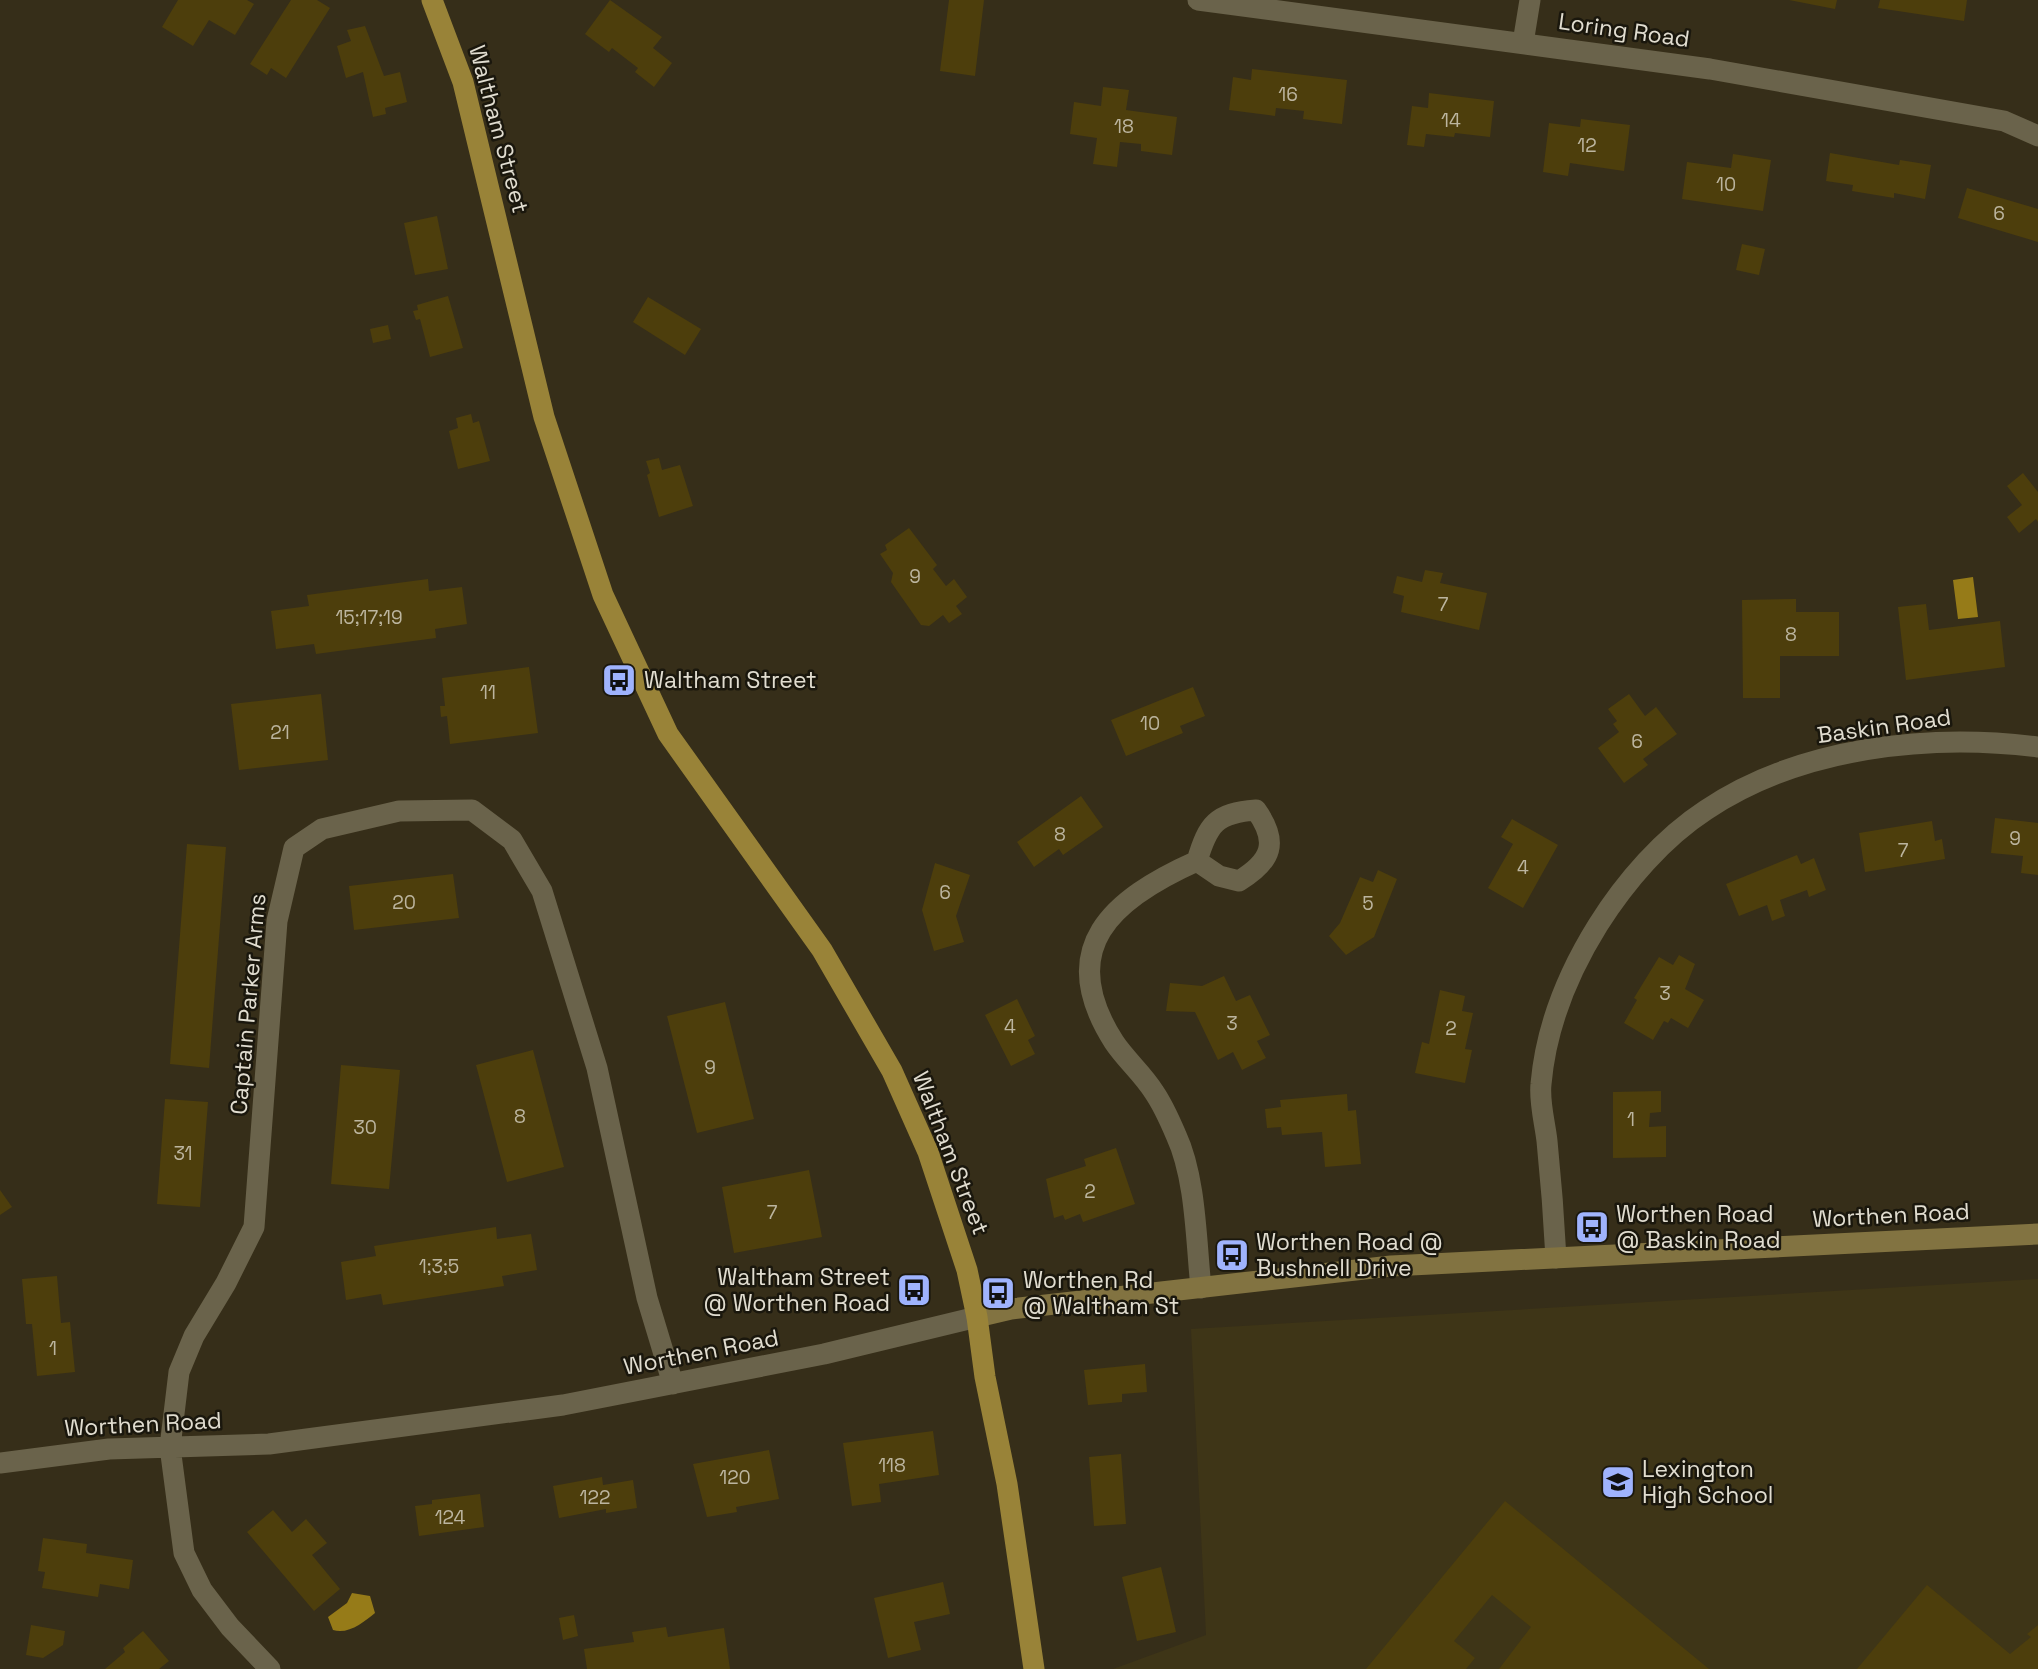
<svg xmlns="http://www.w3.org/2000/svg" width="2038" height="1669" font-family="'Space Grotesk',sans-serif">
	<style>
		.built { fill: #3e3517 }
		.water { fill: #967b18 }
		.building { fill: #4d3e0c }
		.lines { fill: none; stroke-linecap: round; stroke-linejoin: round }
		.street { stroke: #6a634b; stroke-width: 21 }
		.secondary { stroke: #827341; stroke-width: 21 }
		.primary { stroke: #998338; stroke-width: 21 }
		.labels { text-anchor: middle; stroke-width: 5; stroke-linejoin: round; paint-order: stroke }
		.number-label { font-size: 19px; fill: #bcb59f }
		.street-label { font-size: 23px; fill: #e1ddd0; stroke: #1a170d }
		.poi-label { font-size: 23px; fill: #e1ddd0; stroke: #1a170d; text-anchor: start }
	</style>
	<rect width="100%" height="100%" fill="#362e19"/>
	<!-- built -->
	<path class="built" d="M2038 1279V1669H1113L1206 1635 1191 1329Z"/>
	<!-- water -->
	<path class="water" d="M1973 577 1978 617 1958 619 1953 580Z
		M352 1593 370 1596 375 1613C364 1622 348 1635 333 1630L328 1617 347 1603Z"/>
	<!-- building -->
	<path class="building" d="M178 0H247L254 4 235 35 209 20 193 46 162 27Z
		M291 0H317L330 8 286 78 271 68 267 75 250 64Z
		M610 0 662 37 653 48 672 63 654 87 635 72 638 68 612 48 609 52 585 34Z
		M949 0H984L975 76 940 71Z
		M1789 0H1837L1835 9Z
		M1880 0H1967L1964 21 1878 8Z
		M365 26 384 76 400 72 407 102 385 108 386 114 373 117 363 72 346 78 337 46 351 41 347 30Z
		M1252 69 1347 80 1342 124 1303 119 1304 111 1276 108 1275 116 1229 110 1233 77 1251 80Z
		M1103 87 1129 90 1126 110 1177 117 1172 155 1141 151V144L1120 142 1117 167 1093 164 1097 138 1070 134 1074 102 1101 106Z
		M1429 93 1494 101 1490 137 1455 133 1454 137 1426 134 1424 147 1407 145 1412 106 1428 108Z
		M1581 119 1630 125 1624 171 1570 163 1568 176 1543 172 1549 123 1580 127Z
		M1830 153 1899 165 1900 160 1931 165 1925 199 1894 193V198L1852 191 1853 185 1826 181Z
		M1733 154 1771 160 1763 211 1682 199 1687 162 1731 168Z
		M1967 188 2038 209V242L1958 218Z
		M437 216 448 269 415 275 404 223Z
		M1742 244 1765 249 1759 275 1736 270Z
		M448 296 463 348 430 357 420 319 416 320 413 311 418 310 417 305Z
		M648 297 701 329 685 355 633 322Z
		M388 325 391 339 373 343 370 329Z
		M471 414 473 423 479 421 490 461 458 469 449 431 458 428 456 418Z
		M659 458 662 470 680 465 693 506 659 517 647 475 650 473 646 461Z
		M2023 473 2038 492V522L2036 519 2019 533 2007 517 2022 505 2007 486Z
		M909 528 937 565 933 569 946 586 954 579 967 597 956 606 962 614 949 623 943 615 929 626 921 625 891 582 893 573 880 554 887 550 885 545Z
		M1425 570 1443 573 1440 583 1487 593 1479 630 1401 612 1404 596 1393 593 1397 576 1422 582Z
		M428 579 429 591 462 587 467 624 435 629 436 638 316 654 314 644 276 649 271 611 309 606 307 595Z
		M1796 599V612H1839V656H1780V698H1743L1742 600Z
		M1926 604 1929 630 2000 621 2005 667 1906 680 1898 607Z
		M529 667 538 733 450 744 447 716 441 717 440 706H445L442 678Z
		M1193 687 1205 716 1180 726 1183 733 1126 756 1111 720Z
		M321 694 328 760 239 770 231 704Z
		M1629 694 1645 716 1656 707 1677 734 1643 759 1648 765 1624 783 1598 748 1619 732 1613 724 1617 721 1608 709Z
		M1081 796 1103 827 1063 855 1059 849 1034 867 1017 842Z
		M1995 818 2038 823V875L2021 873 2023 856 1991 853Z
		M1512 819 1558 845 1523 908 1488 888 1513 844 1501 837Z
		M1932 821 1935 841 1942 839 1945 859 1865 872 1859 833Z
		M187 844 226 847 209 1068 170 1064Z
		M1797 855 1801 864 1814 858 1826 890 1809 897 1807 890 1780 900 1785 916 1772 921 1767 905 1739 916 1726 884Z
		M935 863 970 875 956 916 964 942 934 951 922 910Z
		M1378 870 1397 879 1374 937 1346 955 1329 936 1340 923 1360 877 1373 882Z
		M453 874 459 918 354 930 349 886Z
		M1679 955 1695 964 1685 989 1704 1000 1688 1028 1671 1018 1668 1023 1664 1021 1653 1040 1624 1023 1637 1000 1634 998 1659 957 1673 965Z
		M1224 976 1236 1001 1250 995 1270 1035 1257 1041 1266 1058 1242 1070 1233 1052 1218 1060 1195 1012 1166 1011 1170 983 1202 986Z
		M1440 990 1465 996 1462 1011 1473 1013 1465 1049 1472 1050 1465 1083 1415 1073 1422 1042 1429 1044Z
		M1017 999 1035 1036 1028 1040 1035 1054 1011 1066 985 1015Z
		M725 1002 754 1119 697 1133 667 1016Z
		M533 1050 564 1167 507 1182 476 1065Z
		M341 1065 400 1070 389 1189 331 1184Z
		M1661 1091V1112L1650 1113 1649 1127 1666 1126V1157L1613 1158V1092Z
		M1347 1094 1348 1111 1356 1110 1361 1164 1325 1167 1322 1132 1282 1135 1281 1127 1267 1128 1265 1109 1281 1107 1280 1100Z
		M165 1099 208 1102 200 1207 157 1204Z
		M1116 1148 1135 1204 1083 1222 1080 1214 1065 1220 1063 1215 1054 1218 1046 1179 1086 1166 1084 1159Z
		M809 1170 822 1237 734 1253 722 1187Z
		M0 1190 12 1207 0 1215Z
		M496 1227 497 1239 531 1234 537 1270 502 1276 504 1286 383 1305 381 1294 346 1300 341 1262 376 1256 374 1246Z
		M57 1276 61 1323 70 1322 75 1372 37 1376 32 1324H26L22 1279Z
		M1145 1364 1147 1392 1122 1394V1402L1088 1405 1084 1370Z
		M933 1431 939 1475 879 1484 881 1502 852 1506 843 1443Z
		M769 1450 779 1499 736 1507 737 1512 707 1517 693 1464Z
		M1121 1454 1126 1524 1094 1526 1089 1457Z
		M602 1477 603 1485 633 1480 637 1508 606 1513V1509L559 1518 553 1486Z
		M480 1494 484 1527 419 1536 415 1506 432 1504V1500Z
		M1505 1501 1709 1669H1499L1531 1627 1492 1595 1454 1641 1475 1658 1466 1669H1366Z
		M273 1510 292 1532 306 1519 327 1543 312 1555 340 1589 314 1611 247 1532Z
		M43 1538 87 1544 86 1553 133 1560 129 1589 100 1584 98 1597 42 1588 45 1572 38 1571Z
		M1161 1567 1176 1632 1137 1641 1122 1577Z
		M943 1582 950 1614 914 1622 921 1650 888 1658 874 1598Z
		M1927 1585 2010 1654 2031 1637 2027 1634 2038 1625V1669H1857Z
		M574 1615 578 1636 563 1640 559 1618Z
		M31 1625 65 1631 63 1645 43 1658 26 1655Z
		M666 1627 668 1637 724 1628 730 1669H587L584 1649 634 1642 632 1632Z
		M143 1631 169 1661 159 1669H105L125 1652 123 1648Z"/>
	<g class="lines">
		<!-- street -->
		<path class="street" d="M1198 0 1710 69 2004 121 2038 136
			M1523 43 1530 0
			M1197 861C1208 824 1216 813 1256 810 1279 842 1272 861 1239 881L1219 876 1197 861C1112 899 1054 948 1114 1042 1126 1060 1143 1074 1154 1092 1163 1105 1170 1121 1176 1135 1196 1178 1196 1241 1201 1288
			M1556 1258C1554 1219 1551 1180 1547 1141 1545 1123 1539 1102 1541 1084 1546 1027 1568 973 1598 925 1625 882 1663 838 1706 810 1800 747 1929 733 2038 747
			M0 1463 109 1449 269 1444 563 1405 824 1354 977 1317
			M270 1669 230 1627 202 1590 184 1553 170 1447 179 1372 194 1336 226 1283 254 1227 277 921 294 848 322 829 399 811 472 810 512 840 542 891 597 1068 647 1298 673 1384"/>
		<!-- secondary -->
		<path class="secondary" d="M977 1317 1011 1309 1391 1266 2038 1234"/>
		<!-- primary -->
		<path class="primary" d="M432 0 463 82 544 417 603 595 668 734 822 950 892 1071 928 1152 967 1270 977 1317 985 1377 1007 1484 1034 1669"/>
	</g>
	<!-- icons -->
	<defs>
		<g id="bus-square" transform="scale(1.75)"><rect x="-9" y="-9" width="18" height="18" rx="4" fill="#9fb3fd" stroke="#1a170d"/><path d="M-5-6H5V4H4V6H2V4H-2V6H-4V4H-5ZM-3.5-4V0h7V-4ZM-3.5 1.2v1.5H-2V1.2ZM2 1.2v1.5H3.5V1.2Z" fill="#111"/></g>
		<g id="school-square" transform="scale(1.75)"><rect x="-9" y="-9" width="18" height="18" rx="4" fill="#9fb3fd" stroke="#1a170d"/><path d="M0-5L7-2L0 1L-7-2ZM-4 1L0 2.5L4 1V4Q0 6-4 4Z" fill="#111"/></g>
	</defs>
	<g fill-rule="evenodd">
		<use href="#bus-square" x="619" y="680"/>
		<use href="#bus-square" x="1592" y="1227"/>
		<use href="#bus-square" x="1232" y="1255"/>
		<use href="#bus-square" x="914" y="1290"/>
		<use href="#bus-square" x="998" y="1293"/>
		<use href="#school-square" x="1618" y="1482"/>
	</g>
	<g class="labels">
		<!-- number labels -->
		<g class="number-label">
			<text x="1288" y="101">16</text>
			<text x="1451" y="127">14</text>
			<text x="1124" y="133">18</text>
			<text x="1587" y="152">12</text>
			<text x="1726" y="191">10</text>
			<text x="1999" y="220">6</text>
			<text x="915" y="583">9</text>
			<text x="1443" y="611">7</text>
			<text x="369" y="624">15;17;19</text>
			<text x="1791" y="641">8</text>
			<text x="488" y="699">11</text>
			<text x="1150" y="730">10</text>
			<text x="280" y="739">21</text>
			<text x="1637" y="748">6</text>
			<text x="1060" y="841">8</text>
			<text x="2015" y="845">9</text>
			<text x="1903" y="857">7</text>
			<text x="1523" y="874">4</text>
			<text x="945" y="899">6</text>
			<text x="404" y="909">20</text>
			<text x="1368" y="910">5</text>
			<text x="1665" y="1000">3</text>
			<text x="1232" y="1030">3</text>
			<text x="1010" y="1033">4</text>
			<text x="1451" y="1035">2</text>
			<text x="710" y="1074">9</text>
			<text x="520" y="1123">8</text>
			<text x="1631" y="1126">1</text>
			<text x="365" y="1134">30</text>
			<text x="183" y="1160">31</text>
			<text x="1090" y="1198">2</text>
			<text x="772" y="1219">7</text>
			<text x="439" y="1273">1;3;5</text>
			<text x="53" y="1355">1</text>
			<text x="892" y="1472">118</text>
			<text x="735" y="1484">120</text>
			<text x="595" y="1504">122</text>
			<text x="450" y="1524">124</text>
		</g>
		<!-- street labels -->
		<g class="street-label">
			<text transform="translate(1624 30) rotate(8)" y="8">Loring Road</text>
			<text transform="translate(499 129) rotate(75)" y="8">Waltham Street</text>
			<text transform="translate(1884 726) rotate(-8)" y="8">Baskin Road</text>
			<text transform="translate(248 1004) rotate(-85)" y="8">Captain Parker Arms</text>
			<text transform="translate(951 1153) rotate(69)" y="8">Waltham Street</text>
			<text transform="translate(1891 1215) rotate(-3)" y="8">Worthen Road</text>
			<text transform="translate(701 1352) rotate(-11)" y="8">Worthen Road</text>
			<text transform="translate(143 1424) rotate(-3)" y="8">Worthen Road</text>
		</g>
		<!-- poi labels -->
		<g class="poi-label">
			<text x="644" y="688">Waltham Street</text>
			<text x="1616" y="1222">Worthen Road<tspan x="1616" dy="26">@ Baskin Road</tspan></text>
			<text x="1256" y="1250">Worthen Road @<tspan x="1256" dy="26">Bushnell Drive</tspan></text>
			<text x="890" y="1285" text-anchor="end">Waltham Street<tspan x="890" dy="26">@ Worthen Road</tspan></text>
			<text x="1023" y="1288">Worthen Rd<tspan x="1023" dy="26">@ Waltham St</tspan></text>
			<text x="1642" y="1477">Lexington<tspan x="1642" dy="26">High School</tspan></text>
		</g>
	</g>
</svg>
